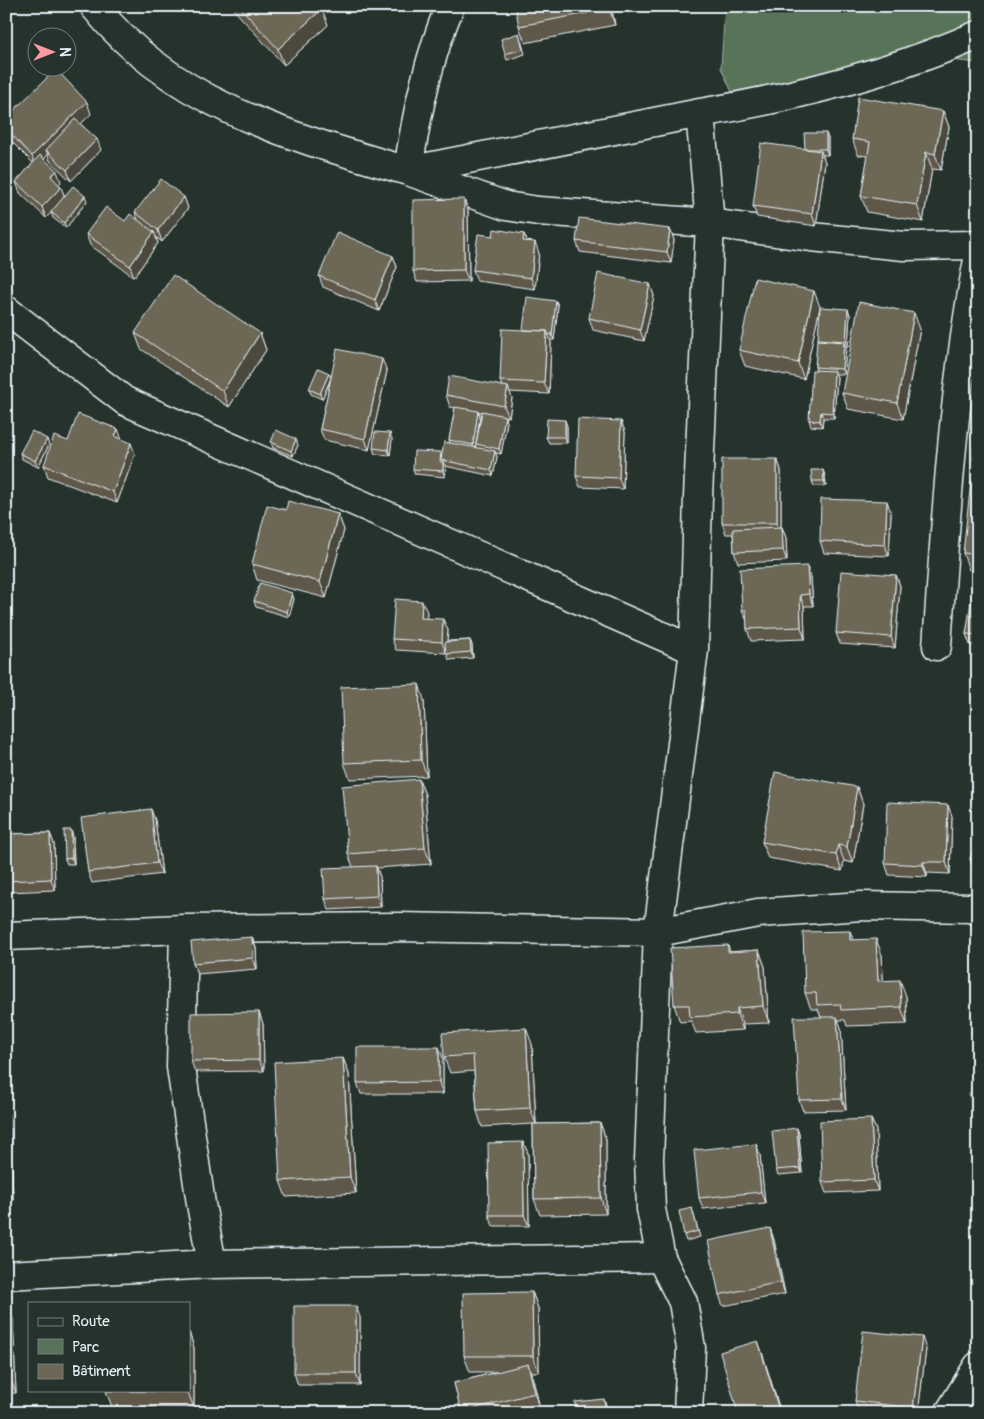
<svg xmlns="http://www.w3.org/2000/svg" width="984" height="1419" font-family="Pangolin,sans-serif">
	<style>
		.green { fill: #597358; stroke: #a0b2a8 }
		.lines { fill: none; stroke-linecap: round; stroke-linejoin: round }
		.minor-casing { stroke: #e8f1f8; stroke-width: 31 }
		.minor { stroke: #26332d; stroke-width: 28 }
		.wall { fill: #5e594a; stroke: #e8f1f8; fill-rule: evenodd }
		.shaded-wall { fill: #4c493c; stroke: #e8f1f8 }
		.building { fill: #6d6856; stroke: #e8f1f8 }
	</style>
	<rect width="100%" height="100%" fill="#26332d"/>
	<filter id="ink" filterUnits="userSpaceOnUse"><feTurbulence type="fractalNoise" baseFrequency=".02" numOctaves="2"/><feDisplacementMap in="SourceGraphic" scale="10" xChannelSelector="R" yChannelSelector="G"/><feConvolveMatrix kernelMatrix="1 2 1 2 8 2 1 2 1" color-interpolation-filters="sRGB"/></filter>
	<g filter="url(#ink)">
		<!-- green -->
		<path class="green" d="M725 6H978V63L951 60 737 103 721 68Z
			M978 1076V1125L969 1094Z"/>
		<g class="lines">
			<!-- minor casing -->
			<g class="minor-casing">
				<path id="minor" d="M94 6C172 105 293 137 408 171 416 115 428 59 450 6
					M700 113C796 97 888 74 978 35
					M6 310 125 401 694 650
					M937 646C946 517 953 387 978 260
					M184 929 181 1067 201 1204 212 1264
					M6 936 184 929 397 927 658 932 758 913 862 906 971 908 978 911
					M6 1275 212 1264 661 1258
					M688 1413 691 1348 683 1302 661 1258 651 1209 649 1160 658 932 694 650 698 497 710 223 700 113 408 171 506 206 538 211 710 223 811 237 904 246 978 245
					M949 1413 978 1366"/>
			</g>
			<!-- minor -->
			<use href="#minor" class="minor"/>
		</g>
		<!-- wall -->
		<path class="wall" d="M233 6H319L328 25 284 65 235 11Z
			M611 6 615 25 525 43 519 26Z
			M519 33 525 54 507 60 505 54Z
			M943 111 949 127 941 170 932 169 923 222 867 212 861 196 868 156 858 155 852 139Z
			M91 114 81 124 101 150 71 181 50 161 48 155 44 159 61 182 58 184 65 196 87 201 66 228 53 218 51 212 46 218 20 193 16 182 33 163 6 136V118Z
			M828 138V155H822L825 162 816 226 757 217 753 206 805 149Z
			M184 197 188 208 162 242 156 237 158 243 134 277 90 245 86 234 125 221 138 220 135 212Z
			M464 199 468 210 469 281 417 282 413 271Z
			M670 229 674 240 671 263 580 252 576 241Z
			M524 234 527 241 539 253 535 289 477 281 473 270 493 236Z
			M393 256 397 267 379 311 323 287 319 276Z
			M650 284 654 296 644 341 593 330 589 318Z
			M556 301 558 306 554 340H550L551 342 549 394 509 392 512 398 509 417H505L507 422 501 454 495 453 497 457 493 476 445 466V477L415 474 413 469 442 455 450 443 449 440 455 408 450 407 446 395 502 386 500 381 523 330ZM479 412H482L476 443 480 416Z
			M820 307 804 379 745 366 739 350Z
			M848 309 850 315 848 346H845L846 348 844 374H835L837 377 834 418H823L822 427 811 426 809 420 816 370 815 367 819 340 818 339Z
			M920 329 903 419 848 409 842 393Z
			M135 333H260L266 350 229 407 141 349Z
			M387 371 369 450 324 440 320 429 331 379 322 399 311 394 309 389 329 373 331 378Z
			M978 416V473L973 459Z
			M621 421 625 432 623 489 580 487 576 476Z
			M567 426V443H549L546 437Z
			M121 439 135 454 117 503 48 477 44 465 68 441Z
			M392 439 390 455 375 454 373 448Z
			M271 442 298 445 293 456 273 448Z
			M49 445 38 467 22 459 20 453Z
			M777 459 781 470V527H782L786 538 787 561 738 563 734 552 733 534H726L722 523Z
			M823 470 825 476 826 486H814L812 481Z
			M978 482V571L969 570 963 553Z
			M286 510 338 514 344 530 326 598 257 580 252 564Z
			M891 513 889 556 824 553 820 541Z
			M807 566 811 577 813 606H804L805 639 751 641 747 629V621L742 610Z
			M896 575 900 586 895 648 840 644 836 633Z
			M978 578V646L970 645 966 634Z
			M294 599 289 617 256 607 254 601Z
			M427 612 426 618 448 630 447 641 470 640 472 645 473 658 449 660 446 650V653L396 650 392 639Z
			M424 700 427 776 350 779 344 763Z
			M419 779 425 795 431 864 377 868 380 877 381 907 329 910 325 899 353 867 348 854Z
			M857 787 863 804 853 863 844 861 842 871 768 858 762 842Z
			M952 816 950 874 927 873V877L889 875 885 863Z
			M155 820 162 874 92 883 88 872Z
			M50 833 54 844 55 890 6 892V834Z
			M73 836 74 864H67L65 859Z
			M978 837V876H976L970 859Z
			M252 937 256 948 257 969 197 974 193 963Z
			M853 940 882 955 883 981 906 996 907 1024 847 1026 845 1020H838L841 1028 846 1110 803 1111 799 1100 821 1017 818 1009H811L805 993Z
			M728 945 730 952 759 950 765 967 769 1023 743 1024V1030L696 1033 691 1021 680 1022 674 1005Z
			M259 1012 263 1024 264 1071 195 1072 191 1061Z
			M532 1044 536 1124 600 1123 606 1139V1214L540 1215 534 1199 533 1124 482 1127 477 1111 474 1071 450 1073 444 1057Z
			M343 1058 349 1074 356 1193 286 1197 280 1181Z
			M443 1058V1094H361L357 1083Z
			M6 1108 10 1119 13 1199H6Z
			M871 1119 876 1130 878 1191 826 1193 822 1182Z
			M797 1128 799 1134 802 1173 778 1175 776 1170Z
			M523 1142 528 1153 529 1226H493L489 1215Z
			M756 1144 760 1155 765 1203 703 1209 699 1198Z
			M692 1208 700 1237 686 1241 684 1235Z
			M770 1228 774 1240 785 1294 723 1306 719 1295Z
			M532 1292 538 1308 539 1372H530L539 1404 506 1413H462L454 1383 497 1372H470L464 1356Z
			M6 1303 13 1319 16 1393H6Z
			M360 1317V1385H298L294 1373Z
			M189 1332 194 1348V1408L112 1407 106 1391Z
			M926 1349 918 1413 859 1412 855 1401Z"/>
		<!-- shaded-wall -->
		<path class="shaded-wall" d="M608 6H611L615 25 609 9Z
			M322 9 328 25 284 65 278 49Z
			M8 72 12 83 6 94V75Z
			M87 102 91 114 50 154 46 150 48 155 36 167 32 156Z
			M943 111 949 127 941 170 935 154Z
			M826 133 828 138V155L826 149Z
			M97 139 101 150 71 181 67 170Z
			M821 151 825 162 816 226 812 214Z
			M926 152 932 169 923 222 917 205Z
			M57 171 61 182 55 188 51 176Z
			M61 187 65 198 46 218 42 207Z
			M85 196 87 201 66 228 64 223Z
			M184 197 188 208 162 242 158 230Z
			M464 199 468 210 469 281 464 270Z
			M670 229 674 240 671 263 667 252Z
			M154 232 158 243 134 277 130 266Z
			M524 234 529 245 523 241Z
			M535 242 539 253 535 289 531 278Z
			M393 256 397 267 379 311 375 300Z
			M650 284 654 296 644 341 640 330Z
			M814 291 820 307 804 379 798 363Z
			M556 301 558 306 554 340 552 335Z
			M848 309 850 315 848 346 846 341Z
			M914 313 920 329 903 419 897 403Z
			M547 331 551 342 549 394 544 383Z
			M260 333 266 350 229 407 223 391Z
			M844 342 846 348 844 374 842 369Z
			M382 359 387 371 369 450 365 439Z
			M834 371 837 377 834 418 832 413Z
			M329 373 331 378 322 399 320 394Z
			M508 387 512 398 509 417 504 406Z
			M478 411 480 416 475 450 473 445Z
			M821 412 823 418 822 427 820 421Z
			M505 416 507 422 501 454 499 449Z
			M565 420 567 426V443L565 437Z
			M621 421 625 432 623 489 619 478Z
			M118 429 122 440 115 436Z
			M390 433 392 439 390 455 388 450Z
			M47 439 49 445 38 467 35 461Z
			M296 439 298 445 293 456 291 451Z
			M131 443 135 454 117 503 113 492Z
			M495 451 497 457 493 476 491 470Z
			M777 459 781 470V534L777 523Z
			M443 462 446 467 445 477 443 471Z
			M823 470 825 476 826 486 824 481Z
			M887 501 891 513 889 556 885 545Z
			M338 514 344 530 326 598 320 582Z
			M782 527 786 538 787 561 783 550Z
			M807 566 811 577 813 606 809 594Z
			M896 575 900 586 895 648 891 637Z
			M292 593 294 599 289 617 287 612Z
			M800 595 804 606 805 639 801 627Z
			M422 601 427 612 426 629 421 618Z
			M443 619 448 630 446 653 442 642Z
			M470 640 472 645 473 658 471 652Z
			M419 684 424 700 427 776 421 760Z
			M419 779 425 795 431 864 425 848Z
			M857 787 863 804 853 863 847 847Z
			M948 805 952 816 950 874 946 862Z
			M151 809 155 820 162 874 157 863Z
			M71 830 73 836 74 864 72 858Z
			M50 833 54 844 55 890 51 879Z
			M838 845 844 861 842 871 836 855Z
			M923 862 927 873V877L923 865Z
			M376 866 380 877 381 907 377 896Z
			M850 931 856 947 850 940Z
			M252 937 256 948 257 969 253 958Z
			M876 939 882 955 884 997 878 981Z
			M759 950 765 967 769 1023 763 1006Z
			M900 980 906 996 907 1024 901 1007Z
			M737 1008 743 1024V1030L737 1014Z
			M259 1012 263 1024 264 1071 259 1060Z
			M837 1017 841 1028 846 1110 842 1099Z
			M526 1028 532 1044 536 1124 530 1108Z
			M439 1047 443 1058V1094L439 1082Z
			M343 1058 349 1074 356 1193 350 1177Z
			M6 1108 10 1119 13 1199 9 1188Z
			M871 1119 876 1130 878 1191 874 1180Z
			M600 1123 606 1139V1214L601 1198Z
			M797 1128 799 1134 802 1173 800 1168Z
			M523 1142 528 1153 529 1226 524 1215Z
			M756 1144 760 1155 765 1203 761 1192Z
			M770 1228 774 1240 785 1294 781 1282Z
			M532 1292 538 1308 539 1372 533 1356Z
			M8 1303 13 1319 16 1393 10 1377Z
			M356 1306 360 1317V1385L356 1373Z
			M189 1332 194 1348V1408L188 1392V1390H189Z
			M922 1337 926 1349 918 1413H915L913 1408Z
			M758 1341 762 1352 781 1413H780Z
			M528 1364 532 1375 539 1404 535 1393Z
			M604 1399 608 1410 609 1413H606Z"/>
		<!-- building -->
		<path class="building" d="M239 6H319L322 9 278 49Z
			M515 6H608L609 9 519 26Z
			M519 33 523 49 505 54 501 39Z
			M56 69 87 102 32 156 6 129V118Z
			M858 97 943 111 935 154 926 152 917 205 861 196 870 142 852 139Z
			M75 119 97 139 67 170 46 150Z
			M804 133H826V149H805Z
			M761 143 821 151 812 214 753 206Z
			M40 155 57 171 51 176 61 187 42 207 16 182Z
			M161 179 184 197 158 230 135 212Z
			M73 186 85 196 64 223 51 212Z
			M464 199V270L413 271V200Z
			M106 207 125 221 130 214 154 232 130 266 86 234Z
			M579 218 670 229 667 252 576 241Z
			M494 229 524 234 523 241 535 242 531 278 473 270 478 234 493 236Z
			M337 232 393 256 375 300 319 276Z
			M598 273 650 284 640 330 589 318Z
			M173 275 260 333 223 391 135 333Z
			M755 278 814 291 798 363 739 350Z
			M527 297 556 301 552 335 548 334 547 331 523 330Z
			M859 302 914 313 897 403 842 393Z
			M820 307 848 309 846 341 818 339Z
			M502 329 547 331 544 383 500 381Z
			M817 340 844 342 842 369 815 367Z
			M337 349 382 359 365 439 320 429Z
			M318 368 329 373 320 394 309 389Z
			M812 370 834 371 832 413 821 412 820 421 809 420Z
			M449 376 508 387 504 406 446 395Z
			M455 407 478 411 473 445 449 440Z
			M482 411 505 416 499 449 476 444Z
			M78 414 118 429 115 436 131 443 113 492 44 465 54 436 68 441Z
			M977 416H978V460L973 459Z
			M547 419 565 420V437H546Z
			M578 419 621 421 619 478 576 476Z
			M276 430 296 439 291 451 271 442Z
			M32 431 47 439 35 461 20 453Z
			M375 432 390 433 388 450 373 448Z
			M444 442 495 451 491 470 441 460Z
			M414 451 441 452 440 462H443V471L413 469Z
			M722 459H777V523H722Z
			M811 470H823L824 481H812Z
			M971 481 978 482V555L963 553Z
			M821 499 887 501 885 545 820 541Z
			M288 501 338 514 320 582 252 564 267 505 286 510Z
			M782 527 783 550 734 552 733 529Z
			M807 566 809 594 800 595 801 627 747 629 746 610H742L740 569Z
			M841 571 896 575 891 637 836 633Z
			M975 577 978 578V635L966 634Z
			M260 583 292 593 287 612 254 601Z
			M395 599 422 601 421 618 443 619 442 642 392 639Z
			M470 640 471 652 446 654 445 642Z
			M419 684 421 760 344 763 341 687Z
			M775 772 857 787 847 847 838 845 836 855 762 842Z
			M419 779 425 848 348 854 342 786Z
			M887 802 948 805 946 862H923V865L885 863Z
			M151 809 157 863 88 872 81 818Z
			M64 830H71L72 858 65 859Z
			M50 833 51 879 6 881V834Z
			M978 837V862L970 859Z
			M376 866 377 896 325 899 323 868Z
			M850 931V940L876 939 878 981 900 980 901 1007 841 1010 840 1004 817 1005 816 993H805L803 932Z
			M252 937 253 958 193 963 191 942Z
			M728 945V952L759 950 763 1006 737 1008V1014L690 1017 689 1005H674L670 948Z
			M259 1012V1060L191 1061V1013Z
			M794 1017H837L842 1099 799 1100Z
			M526 1028 530 1108 477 1111 473 1055 444 1057 442 1033Z
			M357 1047H439V1082L357 1083Z
			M343 1058 350 1177 280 1181 274 1062Z
			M6 1108 9 1188H6Z
			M871 1119 874 1180 822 1182 820 1121Z
			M600 1123 601 1198 534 1199 533 1124Z
			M797 1128 800 1168 776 1170 772 1131Z
			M523 1142 524 1215H489L488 1143Z
			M756 1144 761 1192 699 1198 694 1150Z
			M692 1208 698 1231 684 1235 679 1211Z
			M770 1228 781 1282 719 1295 708 1241Z
			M532 1292 533 1356H464L463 1293Z
			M6 1303H8L10 1377H6Z
			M294 1306H356V1373H294Z
			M863 1331 922 1337 913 1408 855 1401Z
			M758 1341 780 1413H738L720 1352Z
			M528 1364 535 1393 461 1412 454 1383Z
			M106 1390H188V1392L106 1391Z
			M6 1399 11 1413H6Z
			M604 1399 606 1413H576L575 1402Z"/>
	</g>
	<!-- margin -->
	<rect width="984" height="1419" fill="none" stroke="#26332d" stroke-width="25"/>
	<rect x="12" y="12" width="959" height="1394" fill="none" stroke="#e8f1f8" stroke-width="2" filter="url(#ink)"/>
	<!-- legend -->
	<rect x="28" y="1302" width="162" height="90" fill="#26332d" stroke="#747f7e"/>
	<rect x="38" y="1318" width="25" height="8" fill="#26332d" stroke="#747f7e"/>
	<text x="72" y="1326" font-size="15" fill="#e8f1f8">Route</text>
	<rect x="38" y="1339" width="25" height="15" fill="#597358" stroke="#747f7e"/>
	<text x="72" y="1352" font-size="15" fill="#e8f1f8">Parc</text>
	<rect x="38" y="1364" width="25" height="15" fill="#6d6856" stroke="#747f7e"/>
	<text x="72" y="1376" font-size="15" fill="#e8f1f8">Bâtiment</text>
	<!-- north arrow -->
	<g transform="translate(52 52) rotate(90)"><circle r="24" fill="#26332d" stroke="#747f7e"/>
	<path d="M0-4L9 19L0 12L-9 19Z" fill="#ff9aa2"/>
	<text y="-8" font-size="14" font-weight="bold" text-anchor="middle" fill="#e8f1f8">N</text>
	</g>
</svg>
